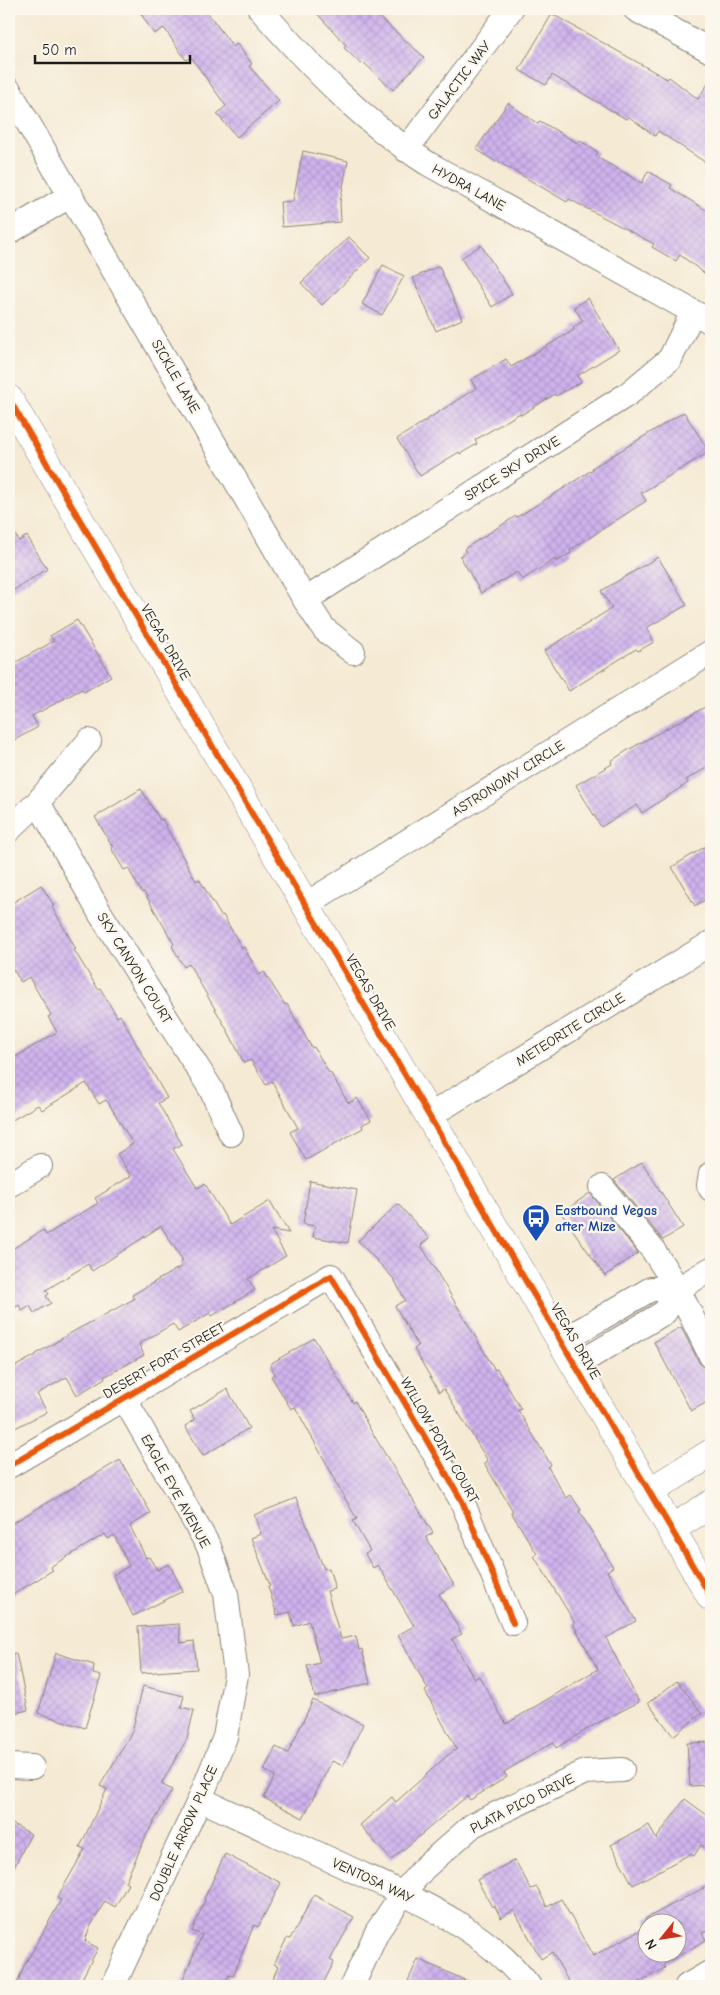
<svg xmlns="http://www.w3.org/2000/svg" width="720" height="1995" font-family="'Comic Neue',sans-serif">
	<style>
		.building { fill: url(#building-cross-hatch) }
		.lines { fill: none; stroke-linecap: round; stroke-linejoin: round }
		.minor-casing { stroke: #888378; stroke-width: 26 }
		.secondary-casing { stroke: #888378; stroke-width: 29 }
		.minor { stroke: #fff; stroke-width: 24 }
		.secondary { stroke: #fff; stroke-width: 28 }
		.cycleway-casing { stroke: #fbf7ec; stroke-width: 9 }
		.cycleway { stroke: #e8590c; stroke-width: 6 }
		.labels { text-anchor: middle; stroke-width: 4.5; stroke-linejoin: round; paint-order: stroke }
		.street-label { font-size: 14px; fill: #1c1c1c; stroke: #fbf7ec }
		.transit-label { font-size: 14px; font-weight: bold; fill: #164399; stroke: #fbf7ec; text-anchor: start }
	</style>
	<defs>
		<pattern id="building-cross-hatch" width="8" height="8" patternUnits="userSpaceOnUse" patternTransform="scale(1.25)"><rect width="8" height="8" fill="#cfb2ed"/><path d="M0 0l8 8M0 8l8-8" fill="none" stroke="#b198cb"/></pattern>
	</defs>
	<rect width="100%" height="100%" fill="#fbf7ec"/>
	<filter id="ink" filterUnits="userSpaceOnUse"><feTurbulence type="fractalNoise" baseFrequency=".02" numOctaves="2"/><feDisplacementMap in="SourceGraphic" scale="10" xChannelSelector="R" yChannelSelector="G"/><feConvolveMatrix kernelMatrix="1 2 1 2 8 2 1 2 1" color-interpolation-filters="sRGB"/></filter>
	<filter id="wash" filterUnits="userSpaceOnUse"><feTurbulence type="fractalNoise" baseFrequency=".0096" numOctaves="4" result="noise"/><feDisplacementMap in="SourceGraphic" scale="20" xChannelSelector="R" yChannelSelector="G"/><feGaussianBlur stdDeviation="1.12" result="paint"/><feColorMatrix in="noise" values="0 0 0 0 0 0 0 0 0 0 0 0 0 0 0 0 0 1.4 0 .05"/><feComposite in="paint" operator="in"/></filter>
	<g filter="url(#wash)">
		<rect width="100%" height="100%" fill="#f5ead4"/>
		<g id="blocks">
			<!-- building -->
			<path class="building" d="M138 9H205L233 47 237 44 252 64 249 66 279 101 237 137 217 114 226 106 191 57 186 60 164 28 154 34Z
				M313 9H370L424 57 393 90 363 62 361 64 344 48 346 45Z
				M552 14 667 79 669 77 698 99 711 79V166L658 131 655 136 628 116 626 119 552 75 546 85 519 70Z
				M508 103 538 124 540 121 577 143 579 140 598 152 595 156 642 183 648 171 672 185 670 188 711 213V278L680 255 676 261 652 247 654 244 569 199 567 202 497 161 496 162 476 149Z
				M303 151 348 161 340 202 341 222 282 227 280 202 293 201Z
				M349 237 370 258 322 305 301 283Z
				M481 245 512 294 492 307 461 258Z
				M383 265 404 276 382 315 362 304Z
				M439 266 462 319 436 331 413 278Z
				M588 298 619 350 577 376 581 382 556 396 555 394 521 415 520 413 475 440 477 444 460 454 459 452 420 476 397 439 476 388 471 380 506 359 511 367 574 330 573 327 583 321 574 307Z
				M684 412 709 452 641 493 646 501 570 550 571 553 556 562 555 559 522 580 517 572 481 593 460 556 466 552 464 549 516 516 517 517 561 490 593 469 592 468Z
				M9 524 19 541 27 536 47 569 9 593Z
				M658 557 687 605 646 628 654 642 638 651 636 649 569 691 544 651 612 608 601 591Z
				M77 620 111 676 84 692 82 689 32 716 38 727 9 743V666L54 641 50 636Z
				M705 707 711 717V765L686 780 688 783 642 813 637 805 601 827 576 785 612 764 611 761 628 750Z
				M141 789 160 820 162 819 196 881 199 879 221 916 223 915 242 948 244 947 259 975 264 972 285 1005 287 1004 312 1048 314 1047 329 1073 330 1072 347 1101 349 1103 357 1098 371 1120 362 1125 363 1128 306 1160 290 1132 298 1128 272 1081 266 1085 251 1060 244 1063 230 1035 189 964 184 967 172 946 174 944 144 892 142 893 128 868 124 870 111 848 113 847 95 817Z
				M711 843V896L695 906 672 867Z
				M41 885 54 906 52 907 76 949 74 950 98 989 100 988 117 1017 120 1015 167 1098 158 1103 182 1144 173 1149 197 1188 205 1184 230 1225 270 1201 289 1233 271 1230 286 1256 248 1279 255 1290 212 1316 210 1313 178 1332 173 1324 139 1344 144 1355 104 1377 105 1378 77 1395 67 1377 37 1394 47 1412 15 1428 9 1417V1370L36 1355V1354L76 1330 134 1299 132 1295 182 1266 180 1262 183 1261 161 1226 92 1271 88 1264 46 1290 49 1294 46 1296 51 1303 34 1313 30 1306 22 1311 19 1305 9 1311V1251L43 1230 46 1235 98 1203 95 1198 131 1176 117 1154 133 1144 108 1102 106 1100 99 1104 86 1083 42 1110 38 1105 9 1122V1061L57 1032 48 1017 51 1015 29 977 21 982 9 963V905Z
				M642 1162 683 1227 663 1240 614 1180Z
				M310 1181 357 1190 348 1243 313 1237 315 1226 303 1224Z
				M590 1193 638 1253 605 1276 561 1213Z
				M398 1204 429 1238 421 1245 495 1370 497 1369 521 1409 518 1410 551 1465 548 1467 566 1498 571 1495 581 1510 579 1511 613 1567 607 1571 636 1621 606 1638 639 1702 594 1725 556 1748 553 1742 504 1772 507 1777 470 1800 467 1796 391 1860 360 1825 392 1797 396 1802 448 1755 457 1749 425 1691 428 1689 398 1635 414 1626 378 1565 373 1568 365 1554 370 1551 353 1521 357 1519 334 1480 335 1479 295 1407 291 1409 271 1376 275 1374 270 1364 314 1338 353 1403 355 1401 370 1429 433 1533 426 1537 454 1585 439 1594 462 1634 452 1639 474 1679 479 1676 506 1724 598 1669 573 1624 575 1623 534 1556 537 1554 511 1512 513 1511 484 1463 488 1461 444 1389 439 1392 414 1349 418 1346 395 1306 405 1300 394 1279 358 1241Z
				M681 1327 699 1362 704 1368 711 1370V1400L691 1411 654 1342Z
				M227 1389 249 1428 203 1456 185 1426 195 1420 190 1411Z
				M120 1460 151 1513 130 1526 146 1558 149 1557 157 1570 169 1564 183 1591 133 1616 113 1575 129 1566 114 1535 108 1539 105 1534 50 1567 53 1570 9 1597V1525Z
				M296 1498 324 1569 329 1568 335 1589 327 1591 341 1639 356 1636 359 1650 362 1649 370 1683 315 1697 307 1666 320 1663 309 1621 294 1626 290 1612 277 1615 268 1586 270 1585 251 1538 261 1534 254 1515Z
				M179 1624 181 1643 194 1641 197 1669 141 1673 138 1627Z
				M16 1653 28 1710 9 1714V1654Z
				M56 1653 94 1665 93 1674 101 1676 85 1728 38 1713Z
				M677 1681 702 1713 673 1736 648 1703Z
				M143 1686 184 1696 181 1707 194 1710 187 1739 161 1784 172 1790 148 1832 125 1882 128 1884 115 1907 105 1901 89 1929 85 1941 98 1948 78 1986H16L24 1966 61 1900 57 1898 85 1849 80 1847 107 1789 100 1786 132 1732Z
				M313 1700 363 1724 343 1766 332 1761 303 1818 264 1798 275 1776 264 1770 276 1747 288 1753Z
				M711 1742V1785L690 1786 687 1743Z
				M685 1799 711 1818V1852L701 1845 694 1856 690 1854 633 1885 611 1845 649 1825 656 1839Z
				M9 1822 31 1834 9 1877Z
				M225 1854 281 1883 258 1927 254 1925 233 1976 229 1975 224 1986H180L202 1935 192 1931 205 1900 204 1899Z
				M515 1860 531 1889 537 1887 547 1907 561 1899 593 1956 648 1926V1952H678V1922L648 1924 645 1919 711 1884V1930L702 1933 706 1940 663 1965 665 1968 632 1986H571L552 1952 541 1959 514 1910 501 1918 494 1905 492 1907 477 1880Z
				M314 1895 354 1917 330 1960 334 1962 322 1986H270L278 1966 274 1964 287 1938 290 1939Z
				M418 1959 478 1986H420L408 1981Z"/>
		</g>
	</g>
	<g filter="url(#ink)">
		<use href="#blocks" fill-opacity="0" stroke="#888378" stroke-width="1"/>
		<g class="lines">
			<!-- minor casing -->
			<g class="minor-casing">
				<path id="minor" d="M260 9C310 66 363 122 427 163L711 322
					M635 9 711 51
					M9 90 305 600 324 629 353 652
					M406 150 511 9
					M9 232 71 195
					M305 600 628 394 670 359 693 312
					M38 802 100 913 211 1089 231 1134
					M9 830 38 802 89 741
					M305 905 711 652
					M429 1116 711 943
					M711 1174 709 1185 711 1189
					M9 1185 40 1166
					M602 1187 653 1250 678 1289 711 1356
					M562 1341 651 1289H678
					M576 1365 665 1312 678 1289 711 1269
					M9 1466 331 1276 462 1501 513 1623
					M9 1766 32 1767
					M200 1799C249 1822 297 1844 346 1867 412 1898 483 1926 529 1986
					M113 1986 200 1799 225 1737 236 1675 226 1594 209 1547 124 1398
					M352 1986 377 1932 403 1893 424 1868 473 1825 585 1772 622 1770
					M687 1986 711 1972"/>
			</g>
			<!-- secondary casing -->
			<g class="secondary-casing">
				<path id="secondary" d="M9 399 711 1597
					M649 1492 711 1453
					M671 1529 711 1504"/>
			</g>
			<!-- minor -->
			<use href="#minor" class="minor"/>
			<!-- secondary -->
			<use href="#secondary" class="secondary"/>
			<!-- cycleway casing -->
			<g class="cycleway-casing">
				<path id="cycleway" d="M9 399 711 1597
					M9 1466 331 1276 462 1501 513 1623"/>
			</g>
			<!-- cycleway -->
			<use href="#cycleway" class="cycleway"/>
		</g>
	</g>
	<!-- icons -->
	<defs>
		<g id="bus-pin" transform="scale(1.4375)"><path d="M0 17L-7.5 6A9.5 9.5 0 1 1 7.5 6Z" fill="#1a4fb4" stroke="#fbf7ec"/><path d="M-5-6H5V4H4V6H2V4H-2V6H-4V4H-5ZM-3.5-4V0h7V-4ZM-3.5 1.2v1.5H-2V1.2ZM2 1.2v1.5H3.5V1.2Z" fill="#fff"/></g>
	</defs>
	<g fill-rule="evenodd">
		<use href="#bus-pin" x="536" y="1218"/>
	</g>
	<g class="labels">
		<!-- street labels -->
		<g class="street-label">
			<text transform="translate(459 80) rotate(-53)" y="5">GALACTIC WAY</text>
			<text transform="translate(469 187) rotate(29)" y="5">HYDRA LANE</text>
			<text transform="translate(176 376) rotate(60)" y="5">SICKLE LANE</text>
			<text transform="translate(512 468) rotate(-32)" y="5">SPICE SKY DRIVE</text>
			<text transform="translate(166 642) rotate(60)" y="5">VEGAS DRIVE</text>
			<text transform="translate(508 778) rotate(-32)" y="5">ASTRONOMY CIRCLE</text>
			<text transform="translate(135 968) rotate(58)" y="5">SKY CANYON COURT</text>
			<text transform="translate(371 992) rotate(60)" y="5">VEGAS DRIVE</text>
			<text transform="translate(570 1029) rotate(-32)" y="5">METEORITE CIRCLE</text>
			<text transform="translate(576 1341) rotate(60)" y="5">VEGAS DRIVE</text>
			<text transform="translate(164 1360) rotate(-30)" y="5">DESERT FORT STREET</text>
			<text transform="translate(440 1440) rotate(60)" y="5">WILLOW POINT COURT</text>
			<text transform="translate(176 1491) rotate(61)" y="5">EAGLE EYE AVENUE</text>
			<text transform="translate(522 1803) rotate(-27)" y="5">PLATA PICO DRIVE</text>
			<text transform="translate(183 1833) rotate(-66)" y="5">DOUBLE ARROW PLACE</text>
			<text transform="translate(373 1880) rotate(25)" y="5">VENTOSA WAY</text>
		</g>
		<!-- transit labels -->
		<g class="transit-label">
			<text x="555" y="1215">Eastbound Vegas<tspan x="555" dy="16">after Mize</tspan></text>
		</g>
	</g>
	<!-- margin -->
	<rect width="720" height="1995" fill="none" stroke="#fbf7ec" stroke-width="30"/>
	<!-- north arrow -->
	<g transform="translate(662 1938) rotate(240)"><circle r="24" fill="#fbf7ec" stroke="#a29f99"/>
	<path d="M0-4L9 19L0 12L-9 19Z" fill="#c8321e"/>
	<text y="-8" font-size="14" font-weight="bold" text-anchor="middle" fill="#1c1c1c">N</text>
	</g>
	<!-- scale -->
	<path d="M35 55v8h155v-8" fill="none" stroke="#1c1c1c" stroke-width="2.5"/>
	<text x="42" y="55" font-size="15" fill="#1c1c1c" stroke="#fbf7ec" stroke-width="4" paint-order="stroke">50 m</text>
</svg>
